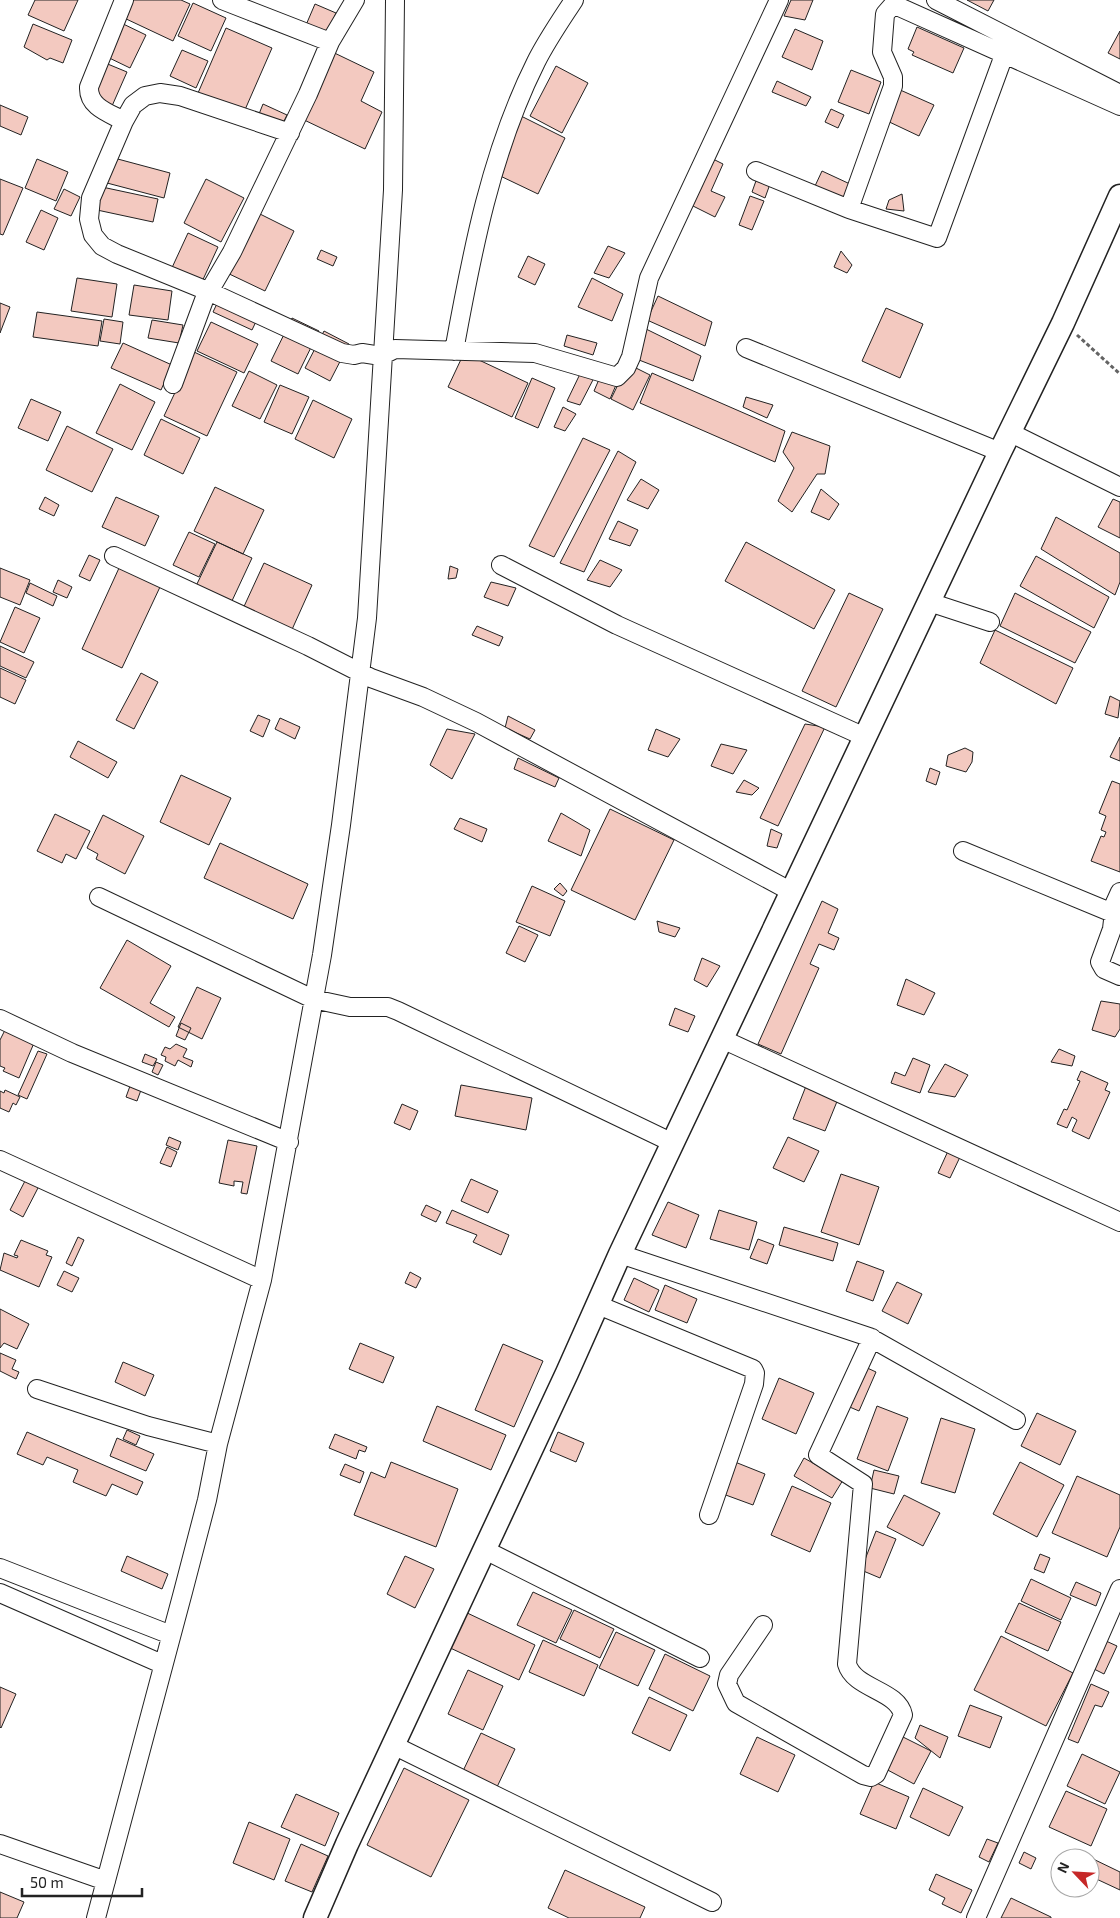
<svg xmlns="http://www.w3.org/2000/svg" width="1120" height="1918" font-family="'Exo 2',sans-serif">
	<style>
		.building { fill: #f3c9c0; stroke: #222 }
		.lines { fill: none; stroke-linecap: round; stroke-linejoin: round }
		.minor-casing { stroke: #222; stroke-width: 20 }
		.major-casing { stroke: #222; stroke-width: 25 }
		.path { stroke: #646464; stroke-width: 3; stroke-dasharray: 4 2.5; stroke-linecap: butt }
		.minor { stroke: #fff; stroke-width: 18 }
		.major { stroke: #fff; stroke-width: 22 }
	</style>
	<rect width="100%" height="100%" fill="#fff"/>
	<!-- building -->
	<path class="building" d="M35 0H78L64 31 28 15Z
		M130 0H181L190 4 173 41 122 17Z
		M791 0H813L805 20 784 16Z
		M967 0H994L988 11Z
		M193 3 226 18 211 51 178 36Z
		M315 4 336 13 327 34 306 25Z
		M115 20 146 35 130 68 99 53Z
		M33 24 72 40 63 63 50 58 47 60 24 47Z
		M917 27 964 48 953 73 912 55 914 52 908 49Z
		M226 28 272 48 244 112 198 93Z
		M795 29 823 41 812 70 782 57Z
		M1120 31V59L1108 53Z
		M322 47 374 72 361 101 382 112 365 149 300 118Z
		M182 50 208 61 196 88 170 76Z
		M98 60 127 72 112 106 83 93Z
		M556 66 588 83 562 133 530 116Z
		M851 70 881 82 869 114 838 102Z
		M777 81 811 97 806 106 772 92Z
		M898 89 934 105 919 136 883 119Z
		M263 104 287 115 282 125 259 114Z
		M0 105 28 117 21 135 0 126Z
		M831 109 844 115 838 128 825 122Z
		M521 116 565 138 538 194 494 173Z
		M709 157 723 164 711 191 725 197 715 217 687 203Z
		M114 158 170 173 164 198 107 183Z
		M37 159 68 172 56 201 25 188Z
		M822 171 850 184 843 199 815 186Z
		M757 178 770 184 765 198 752 192Z
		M0 179 23 188 3 235 0 234Z
		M206 179 244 198 221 242 184 223Z
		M102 187 158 199 153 222 97 210Z
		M64 189 80 197 71 216 54 209Z
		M902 194 904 211 886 209 889 200Z
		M750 196 764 201 752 230 739 225Z
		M41 210 58 218 44 250 26 242Z
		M252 210 294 231 265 291 223 271Z
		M188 233 218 247 200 286 170 272Z
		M608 246 625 253 609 278 594 273Z
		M321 250 337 257 333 266 317 259Z
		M841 251 852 265 847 273 834 267Z
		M528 256 545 264 535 285 518 277Z
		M77 278 117 284 112 317 71 311Z
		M592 278 623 294 612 321 578 307Z
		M134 285 172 291 168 320 129 315Z
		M223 291 262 309 252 330 213 312Z
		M658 296 712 322 705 346 647 320Z
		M0 303 10 307 0 333Z
		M886 308 923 324 900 378 862 361Z
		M37 312 102 321 98 346 33 337Z
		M292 318 319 331 298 374 271 361Z
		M104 319 123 322 120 344 100 341Z
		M152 320 183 325 179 343 148 338Z
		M211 322 258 344 244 373 197 351Z
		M646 329 701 356 693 381 639 360Z
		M324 331 349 344 330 381 305 368Z
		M567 335 597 343 593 355 564 346Z
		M123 343 172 365 161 390 111 368Z
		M194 352 237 372 207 436 164 416Z
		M464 353 528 383 512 417 448 387Z
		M628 364 650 375 633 410 611 399Z
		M249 371 277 385 260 419 232 406Z
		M652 373 785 431 775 462 640 403Z
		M580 374 595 376 580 405 567 401Z
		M600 377 616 385 610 399 594 391Z
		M532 378 555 388 538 428 515 418Z
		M120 384 155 402 132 450 96 433Z
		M280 385 309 397 292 434 264 422Z
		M746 397 773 405 767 418 743 407Z
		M31 399 61 412 48 441 18 428Z
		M313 400 352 419 334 458 295 439Z
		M563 407 576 414 565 431 554 427Z
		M161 419 200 438 183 474 144 455Z
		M67 426 113 449 92 492 46 470Z
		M792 432 830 446 825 474H817L792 512 778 501 794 468 783 452Z
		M583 438 610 450 554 557 529 546Z
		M618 451 636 462 584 572 560 563Z
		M641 479 659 490 648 509 627 500Z
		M215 487 264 510 243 554 194 531Z
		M821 489 839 504 829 520 811 512Z
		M45 497 59 505 54 516 39 509Z
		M116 497 159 516 145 546 102 527Z
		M1113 499 1120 502V538L1098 527Z
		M1056 517 1120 553V582L1115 595 1041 549Z
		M618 521 638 530 630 546 609 539Z
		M189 532 215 544 199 577 173 565Z
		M217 542 252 558 231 603 196 586Z
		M746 542 835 590 814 629 725 581Z
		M89 555 100 560 90 581 79 576Z
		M1036 556 1109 597 1094 628 1020 586Z
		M600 560 622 570 610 587 587 580Z
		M264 563 312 585 290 634 241 613Z
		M450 566 458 569 456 578 448 579Z
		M0 568 30 580 20 605 0 597Z
		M119 568 160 587 122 668 82 649Z
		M58 580 72 587 67 598 53 592Z
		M491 582 516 588 508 606 484 597Z
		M30 583 57 596 53 606 26 593Z
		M849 593 883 609 836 707 802 691Z
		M1015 593 1091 632 1075 663 1000 626Z
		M15 607 40 618 24 653 0 642Z
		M477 626 503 637 499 646 472 635Z
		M995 630 1073 668 1056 704 980 663Z
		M0 646 34 662 26 678 0 666Z
		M0 668 26 680 15 704 0 697Z
		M141 673 158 682 134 729 116 720Z
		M1110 696 1120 701 1118 718 1105 714Z
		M258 715 270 720 263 737 250 731Z
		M508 716 535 730 530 739 505 728Z
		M280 718 300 727 295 739 275 729Z
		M805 724 825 727 778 826 760 818Z
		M447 729 475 734 452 779 430 765Z
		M656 729 680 739 668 757 648 750Z
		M1120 737V761L1110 757Z
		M78 741 117 762 108 778 70 757Z
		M721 744 747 750 733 774 711 766Z
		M965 748 973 752 972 762 966 772 946 766 948 755Z
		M518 758 559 778 555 787 514 769Z
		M930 768 940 772 936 785 926 781Z
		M181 775 231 798 209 845 160 822Z
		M744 780 759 788 752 795 736 792Z
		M1112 781 1120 784V872L1091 861 1101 836 1104 837 1106 832 1101 830 1106 816 1099 813Z
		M610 809 674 840 635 920 571 890Z
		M561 813 590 830 581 856 548 841Z
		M55 814 90 831 76 859 66 854 62 863 37 851Z
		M103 815 144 836 125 874 96 859 98 854 87 848Z
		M460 818 487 829 482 842 454 829Z
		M771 829 782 834 777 848 767 846Z
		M220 843 308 884 293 919 204 878Z
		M560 883 567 891 563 896 554 889Z
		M532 886 565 901 550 936 516 922Z
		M822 901 838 909 828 933 839 938 834 950 819 944 810 964 819 968 781 1054 758 1044Z
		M657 921 680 928 675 937 659 932Z
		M519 926 538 935 525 962 506 953Z
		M127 940 171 966 150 1003 175 1017 169 1027 100 988Z
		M702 958 720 966 707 987 694 980Z
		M906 979 935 993 924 1015 897 1005Z
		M197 987 221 998 202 1039 178 1027Z
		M1101 1001 1120 1004V1029L1115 1037 1092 1030Z
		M675 1008 695 1016 688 1032 669 1025Z
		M181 1023 191 1028 185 1040 176 1036Z
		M5 1030 34 1043 19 1078 3 1071 5 1068 0 1066V1040Z
		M176 1044 187 1049 183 1057 193 1061 191 1067 178 1060 175 1066 165 1061 166 1057 161 1055 165 1047 170 1049Z
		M1059 1049 1075 1056 1072 1066 1051 1062Z
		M38 1051 47 1054 27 1099 18 1095Z
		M145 1054 157 1059 153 1066 142 1062Z
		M913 1058 930 1065 920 1093 891 1083 895 1072 905 1076Z
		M156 1062 163 1065 158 1075 152 1072Z
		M945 1064 968 1075 955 1097 928 1092Z
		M1081 1071 1108 1083 1105 1090 1110 1092 1089 1139 1072 1131 1077 1120 1072 1117 1067 1128 1057 1124 1064 1109 1067 1110 1080 1081 1077 1080Z
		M461 1085 532 1098 526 1130 455 1116Z
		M130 1086 141 1090 137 1101 126 1097Z
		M806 1086 838 1099 825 1131 793 1119Z
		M5 1090 20 1097 16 1105 13 1103 9 1112 0 1108V1091L4 1093Z
		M402 1104 418 1111 410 1130 394 1123Z
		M169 1137 181 1142 178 1150 166 1145Z
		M788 1137 819 1151 804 1182 773 1168Z
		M228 1140 257 1146 247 1194 241 1193 243 1182 234 1181V1186L219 1183Z
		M167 1147 177 1152 171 1167 160 1163Z
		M948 1151 960 1157 950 1178 938 1173Z
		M841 1174 879 1187 859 1245 821 1232Z
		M26 1179 39 1186 23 1217 10 1210Z
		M471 1179 498 1191 488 1213 461 1201Z
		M668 1202 699 1215 686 1248 652 1235Z
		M426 1205 441 1212 436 1222 421 1215Z
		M452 1210 509 1235 501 1255 473 1242 477 1235 446 1223Z
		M719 1210 757 1222 749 1250 710 1239Z
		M784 1227 838 1243 833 1261 779 1245Z
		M78 1237 84 1240 72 1266 66 1263Z
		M758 1239 774 1245 767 1264 750 1258Z
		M21 1240 48 1251 46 1255 52 1257 39 1287 0 1270 4 1253 17 1258 18 1256 14 1255Z
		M857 1261 884 1271 873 1301 846 1291Z
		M64 1271 79 1278 72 1292 57 1285Z
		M410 1272 421 1278 416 1288 405 1283Z
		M634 1278 659 1290 649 1312 624 1300Z
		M897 1282 922 1294 908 1324 882 1311Z
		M665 1285 697 1299 687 1323 655 1310Z
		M0 1309 29 1324 17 1349 4 1343 0 1348Z
		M360 1343 394 1357 383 1383 349 1369Z
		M503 1344 543 1361 514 1427 475 1410Z
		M0 1353 16 1360 12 1369 19 1372 16 1379 0 1371Z
		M123 1362 154 1375 145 1396 115 1382Z
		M863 1366 876 1372 859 1411 845 1405Z
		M779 1378 814 1393 796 1434 762 1419Z
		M437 1406 506 1435 491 1470 423 1441Z
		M877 1406 908 1418 888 1471 857 1459Z
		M1037 1413 1076 1431 1060 1465 1021 1446Z
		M941 1418 975 1429 955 1493 921 1483Z
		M127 1430 140 1436 136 1445 123 1439Z
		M27 1432 143 1482 137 1495 112 1484 106 1496 73 1482 78 1470 47 1457 43 1465 17 1454Z
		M558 1432 584 1443 576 1462 550 1451Z
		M335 1434 367 1447 365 1452 359 1450 356 1459 329 1448Z
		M117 1438 154 1454 146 1471 110 1456Z
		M804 1458 843 1480 832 1498 794 1476Z
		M391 1462 458 1489 436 1547 354 1515 371 1472 385 1478Z
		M735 1462 765 1474 753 1505 723 1494Z
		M1020 1462 1064 1485 1037 1537 993 1514Z
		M345 1464 364 1472 360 1483 340 1475Z
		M874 1470 899 1476 894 1494 870 1488Z
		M1077 1476 1120 1495V1527L1107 1557 1052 1533Z
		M792 1486 831 1503 810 1552 771 1535Z
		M904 1495 940 1513 923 1546 887 1527Z
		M876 1531 896 1539 880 1578 861 1570Z
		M1040 1554 1050 1558 1044 1573 1034 1569Z
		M127 1556 168 1574 162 1589 121 1571Z
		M405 1556 434 1569 415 1608 387 1594Z
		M1031 1579 1071 1598 1061 1620 1021 1601Z
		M1076 1582 1101 1593 1096 1606 1070 1595Z
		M533 1592 572 1610 556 1643 517 1625Z
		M1019 1603 1061 1622 1048 1651 1005 1632Z
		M574 1610 614 1629 600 1658 560 1639Z
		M463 1611 535 1645 519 1680 446 1646Z
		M616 1632 655 1650 638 1686 599 1668Z
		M1001 1636 1073 1673 1046 1726 974 1690Z
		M543 1640 598 1665 584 1696 529 1672Z
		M1106 1641 1117 1646 1104 1674 1092 1668Z
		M665 1654 710 1676 693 1711 649 1689Z
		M468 1670 503 1686 483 1730 448 1714Z
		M1091 1684 1109 1692 1102 1707 1095 1705 1078 1743 1068 1739Z
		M0 1687 16 1694 1 1728 0 1727Z
		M649 1697 687 1715 670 1751 632 1733Z
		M970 1705 1002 1717 990 1748 958 1736Z
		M920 1725 948 1737 940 1758 915 1738Z
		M481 1733 515 1749 497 1787 463 1771Z
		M899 1735 931 1751 914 1784 882 1767Z
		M757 1737 795 1755 778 1792 740 1774Z
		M1082 1754 1120 1772 1105 1804 1067 1786Z
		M404 1768 469 1800 431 1877 367 1845Z
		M874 1782 909 1797 896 1829 860 1814Z
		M923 1788 963 1807 949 1836 910 1817Z
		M1066 1791 1107 1809 1091 1846 1049 1827Z
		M296 1794 339 1813 325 1846 281 1827Z
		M249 1822 290 1839 274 1880 233 1863Z
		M987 1839 998 1843 989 1862 979 1857Z
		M301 1844 328 1856 312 1892 285 1881Z
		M1024 1852 1036 1858 1031 1869 1019 1863Z
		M1089 1857 1120 1872V1890L1090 1876Z
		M565 1870 645 1907 640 1918H569L548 1908Z
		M936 1874 972 1890 961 1913 942 1904 945 1898 929 1890Z
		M0 1892 24 1902 17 1918H0Z
		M1011 1898 1051 1917V1918H1001Z"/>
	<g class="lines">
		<!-- minor casing -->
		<g class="minor-casing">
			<path id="minor" d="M222 0 330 42
				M936 0 1120 94
				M124 121C109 113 88 107 89 87L124 0
				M290 133 180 96 160 93 145 96 133 105 124 121 91 198 89 219 93 235 102 246 117 254 210 292 342 353 354 355 362 353 381 356 395 349 535 353 617 377 626 368 631 357 649 278 779 0
				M756 171 849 209 893 86V77L882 52 885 14 892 6H897L1120 106
				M849 209 937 238 1004 55
				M746 348 1000 452
				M454 351C472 252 491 152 536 62 547 40 561 20 574 0
				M173 384 204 300 232 252 308 94 330 42 355 0
				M1009 432 1120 487
				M114 556 308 646 371 678 423 697 476 722 792 892
				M501 565 617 625 865 737
				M929 602 990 622
				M963 851 1115 914
				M1120 892 1115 903 1112 929 1100 962 1104 969 1120 976
				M99 897 313 999 350 1007H388L398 1011 673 1143
				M0 1019 72 1053 289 1142
				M722 1039 1120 1222
				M0 1160 262 1280
				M620 1254 869 1337 1016 1420
				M598 1305 753 1369 755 1373 754 1384 709 1515
				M37 1389 148 1426 218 1444
				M485 1550 700 1658
				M0 1568 171 1635
				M0 1593 162 1664
				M763 1625 729 1675 727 1684 736 1703 863 1775 871 1777 876 1774 903 1715C898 1690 854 1689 847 1664L863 1484 818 1455 872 1338
				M393 1745 712 1902
				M0 1844 106 1881
				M96 1918 183 1592 207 1500 218 1444 262 1280 322 955 341 825 367 618 393 190 395 0
				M976 1918 1120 1589"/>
		</g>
		<!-- major casing -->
		<g class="major-casing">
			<path id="major" d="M315 1918 347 1844 567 1373 620 1254 1000 452 1063 323 1120 196"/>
		</g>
		<!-- path -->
		<path class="path" d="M1077 335 1120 374"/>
		<!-- minor -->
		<use href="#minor" class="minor"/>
		<!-- major -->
		<use href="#major" class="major"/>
	</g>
	<!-- north arrow -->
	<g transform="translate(1075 1873) rotate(295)"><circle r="24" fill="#ffffff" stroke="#a7a7a7"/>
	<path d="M0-4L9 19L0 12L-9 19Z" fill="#c62828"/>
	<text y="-8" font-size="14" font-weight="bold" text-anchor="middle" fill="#222222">N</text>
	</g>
	<!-- scale -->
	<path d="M22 1888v8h120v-8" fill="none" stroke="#222222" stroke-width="2.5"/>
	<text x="30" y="1888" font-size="15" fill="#222222" stroke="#ffffff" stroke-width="4" paint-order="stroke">50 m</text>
</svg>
